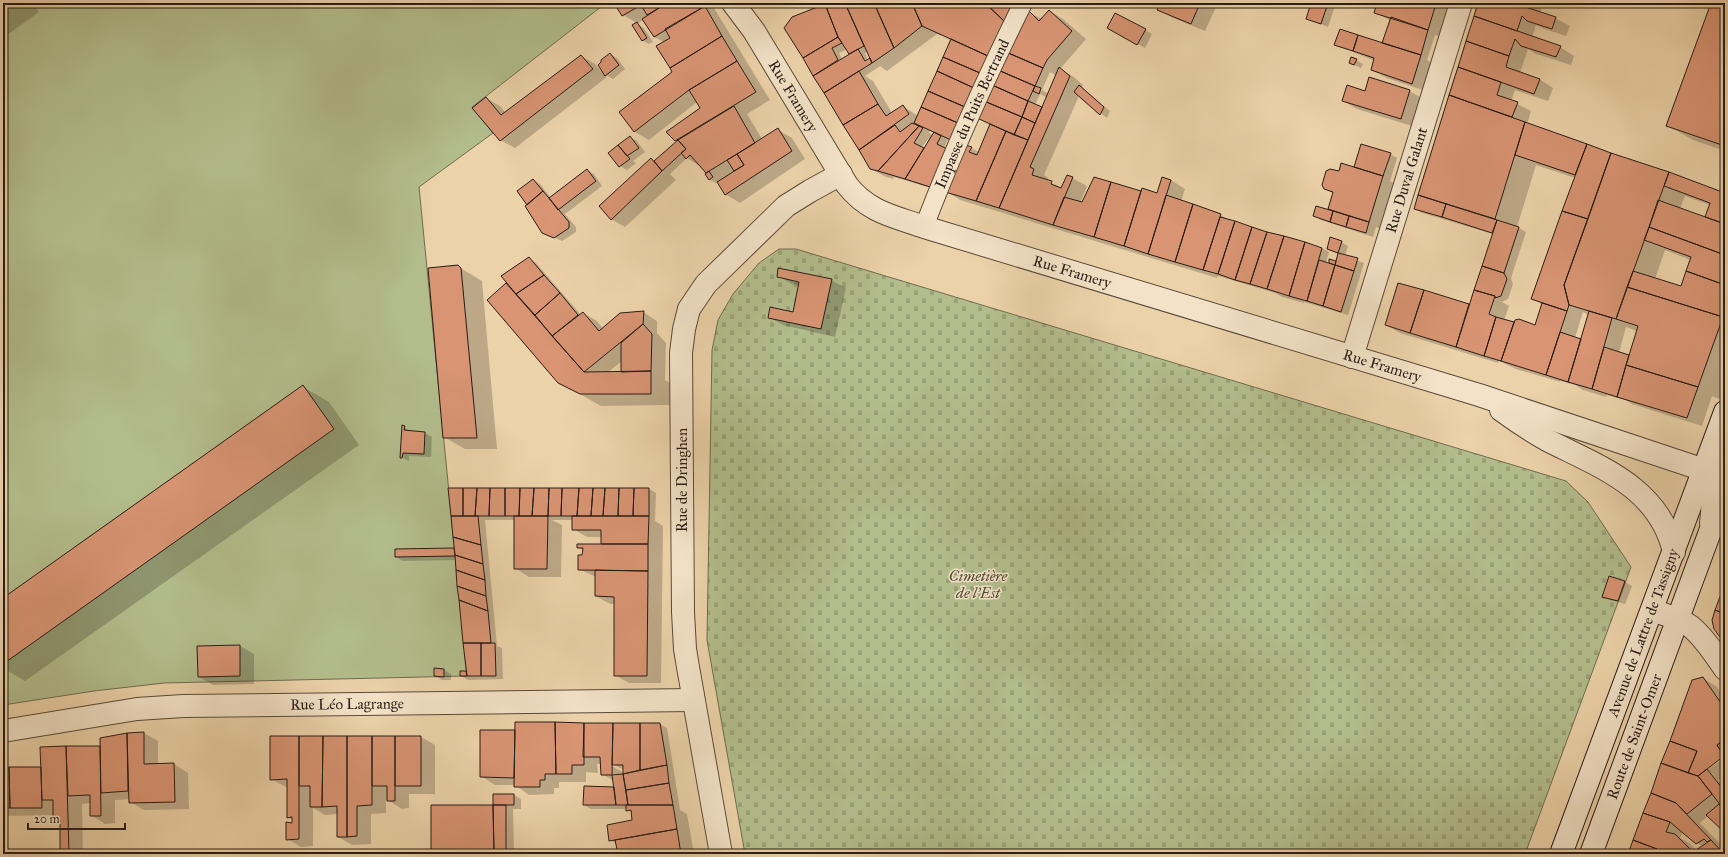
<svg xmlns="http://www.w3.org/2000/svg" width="1728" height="857" font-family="'IM FELL Great Primer',serif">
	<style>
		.green { fill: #b3bd8c; stroke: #6e6c51 }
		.cemetery { fill: url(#cemetery-stones); stroke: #6e6c51 }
		.shadow { fill: #0003; fill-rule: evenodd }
		.building { fill: #d89473; stroke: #281c16 }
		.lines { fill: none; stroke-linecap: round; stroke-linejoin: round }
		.lane-casing { stroke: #594a3b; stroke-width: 20 }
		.street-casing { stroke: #594a3b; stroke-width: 24 }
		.secondary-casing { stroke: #281c16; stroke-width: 24 }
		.lane { stroke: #f3e2c7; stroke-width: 18 }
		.street { stroke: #f3e2c7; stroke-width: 22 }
		.secondary { stroke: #f3e2c7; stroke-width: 22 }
		.labels { text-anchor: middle; stroke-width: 3; stroke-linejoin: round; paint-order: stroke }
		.street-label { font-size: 15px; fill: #281c16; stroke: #f3e2c7 }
		.park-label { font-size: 15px; font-style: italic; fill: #524c39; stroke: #f3e2c7 }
	</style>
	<defs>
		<pattern id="cemetery-stones" width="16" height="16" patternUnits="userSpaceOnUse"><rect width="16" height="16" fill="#b3bd8c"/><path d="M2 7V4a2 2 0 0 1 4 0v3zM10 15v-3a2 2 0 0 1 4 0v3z" fill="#9aa278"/></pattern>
	</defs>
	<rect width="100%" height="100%" fill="#ecd2a9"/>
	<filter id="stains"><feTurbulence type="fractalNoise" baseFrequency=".005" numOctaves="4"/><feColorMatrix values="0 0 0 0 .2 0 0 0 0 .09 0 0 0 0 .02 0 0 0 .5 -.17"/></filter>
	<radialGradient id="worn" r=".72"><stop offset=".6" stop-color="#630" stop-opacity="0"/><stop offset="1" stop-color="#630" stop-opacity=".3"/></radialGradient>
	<!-- green -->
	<path class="green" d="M3 3H606L472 107 493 133 419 187 467 676 164 683 94 691 3 705Z"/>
	<!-- cemetery -->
	<path class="cemetery" d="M779 249H796L1566 481 1588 502 1631 567 1525 854H745L707 640 712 350 718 320 733 294 759 263Z"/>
	<!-- shadow -->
	<path class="shadow" d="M3 3H32L39 12 3 38Z
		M616 3H711L770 100 747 114 762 139 778 130 792 138 805 159 740 203 725 194 718 182 716 183 709 179 706 174 707 173 701 167 687 158 670 174 676 180 625 227 611 219 600 206 651 159 655 162 678 142 668 132 701 108 697 102 649 140 635 132 620 112 673 72 658 46 664 42 654 37 643 20 637 24 644 28 653 42 649 44 642 40 634 25 637 23 623 15Z
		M829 3H1031L1027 11 1042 19 1049 11 1063 19 1086 39 1060 69 1074 77 1083 85 1082 88 1110 111 1107 118 1079 96 1044 175 1048 178 1047 181 1062 188 1072 178 1087 186 1080 203H1082L1094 178 1142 192 1158 195 1171 180 1185 189 1181 201 1220 215 1234 222 1322 248 1329 252 1326 263 1330 265V260L1337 262 1339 254 1328 249 1341 242 1348 246 1345 256 1364 263 1348 315 1304 302V303L1282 297 1275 293 1218 276 1217 278 960 200 946 191 971 148 979 152 991 124 978 118 958 143 948 139 944 149 938 190 894 177 893 179 886 177 871 169 803 58ZM937 34 951 41 918 116 903 106 892 113 873 81 865 76 880 66 887 71ZM941 34 956 40 955 42 941 36ZM847 49 850 54 842 59 839 53ZM868 51 871 58 868 60 865 53ZM1050 72 1057 76 1049 94 1042 90ZM1040 94 1048 98 1043 109 1035 105ZM930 131 934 133 933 135 929 133ZM930 137 924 150 921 148Z
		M1162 3H1218L1205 31 1173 18 1159 10Z
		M1312 3H1336L1328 27 1307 18Z
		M1378 3H1454L1443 37 1435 35 1427 60 1434 64 1426 91 1387 78 1372 70 1375 61 1336 45 1383 44 1391 21 1376 12Z
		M1479 3H1555L1554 6 1543 4 1540 13 1555 18 1570 26 1566 36 1542 28 1536 25 1532 38 1560 47 1574 56 1571 65 1536 54 1528 49 1520 73 1539 79 1553 88 1548 101 1515 90 1511 101 1531 111 1527 124 1725 194V381L1719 399 1712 396 1702 426 1632 404 1625 400 1607 395 1606 397 1583 390 1575 385 1560 381V382L1516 369 1499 361 1498 363 1400 333 1386 325 1399 284 1470 306 1493 234 1422 213 1415 209 1423 197 1420 195 1454 97ZM1536 165 1575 178 1533 299 1543 305 1536 326 1514 324 1504 320 1509 306 1502 302 1508 299 1513 284 1511 278 1526 232 1517 227ZM1685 196 1710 205 1706 218 1680 209ZM1665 250 1691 260 1682 287 1655 279ZM1583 312 1589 315 1581 340 1575 338ZM1626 327 1637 331 1630 357 1619 353Z
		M1712 3H1725V151L1693 140 1667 125Z
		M1145 30 1152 34 1145 48 1115 32Z
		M610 54 617 58 625 69 613 79 604 74 607 77 515 148 500 140 486 98 500 106 506 113 581 56 595 64 602 72Z
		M1356 60 1363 64 1361 68 1350 63Z
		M1409 91 1424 99 1415 127 1357 109 1343 101 1365 93Z
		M630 137 637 141 645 152 633 161 636 163 627 170 620 166 609 153Z
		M1390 154 1397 158 1390 181 1397 185 1384 230 1376 227 1373 237 1321 220 1314 216 1328 211 1334 194 1325 189 1340 172 1359 169 1355 167Z
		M587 170 594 174 602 186 565 214 576 227V232L562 241 543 233 528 205 533 180 540 184 551 198Z
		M529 258 536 263 581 315 583 313 597 321 603 329 643 312 657 321V333L666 343 665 380 672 384 671 405 601 406 559 382 506 284 510 287ZM622 361 625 373H607Z
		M457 266 482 281 497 449H465L444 437Z
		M778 276 831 280 846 288 835 337 783 325 769 317 793 313 799 286 792 284Z
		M303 387 329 402 359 445 25 681 3 668V599Z
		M404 427 411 432 425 433 432 437 431 457 409 456V461L401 457Z
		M449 489H649L656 493 655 521 663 526 661 683H629L615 675V604H610L596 596V577L579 569 584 551 578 547 602 545V537H587L573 529V520H552L562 525 561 577H529L515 568V520H485L497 646 502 648 503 679 468 680 461 676V672H467L456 560 403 561 396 557V550L455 549Z
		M1625 582 1632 586 1625 604 1610 600 1603 596Z
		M240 646 254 654V684L213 685 199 677Z
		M444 670 451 674V680H442L435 676Z
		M1703 678 1717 687 1725 698V754L1707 768V770L1725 757V774L1718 780 1725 789V831L1708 816 1700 823 1725 849V854H1629ZM1683 832 1697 843 1703 847 1697 851 1689 843 1680 838Z
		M660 724 667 728 680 810 687 814 694 854H619L617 844 610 840 633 821 632 813 627 809H591L584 805 615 788 614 781 602 774 601 764H597L598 773 586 772V782H559V788H554V794L529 795 515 785H495L481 776 516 731ZM611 763 624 770V773L610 765Z
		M144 733 158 741V765L174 764 188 773 189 809 144 810 130 802V799L115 800V823L105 824 91 815V803L82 804 83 854H61V823L54 819V815L3 816V768H42V748L101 747V739L127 734Z
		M421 737 435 745V794H409V808L402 809 386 799V813L371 814V844L352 845 338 837V814L325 815 313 808V846L301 847 287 839 293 820 288 817V788L271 779Z
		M494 795H514L521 799V809H513L514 854H432L494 806Z"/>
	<!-- building -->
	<path class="building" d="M614 3H667L647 15 641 5 622 16Z
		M667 3H703L705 6 654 37 642 19Z
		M827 3H845L864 46 849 54 838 37 825 4Z
		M845 3H874L894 48 872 63Z
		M874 3H912L922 26 894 48Z
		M912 3H985L1004 21 988 56 922 26Z
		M985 3H1013L1004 21Z
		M1160 3H1200L1191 24 1157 10Z
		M1328 3 1321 24 1306 19 1311 3Z
		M1377 3H1422L1435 7 1428 30 1374 13Z
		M1422 3H1437L1435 7Z
		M1478 3H1513L1556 17 1552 29 1527 21 1522 16 1517 31 1474 16Z
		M1513 3H1526L1525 7Z
		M1711 3H1725V146L1666 126Z
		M825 4 838 37 803 58 784 28 792 17Z
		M705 6 722 36 670 68 656 46 670 38 665 29Z
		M1027 9 1039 21 1049 10 1072 31 1047 60 1043 68 1006 52Z
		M1115 13 1146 29 1137 45 1107 28Z
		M1474 16 1561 46 1556 57 1521 46 1515 39 1509 56 1466 41Z
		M1391 17 1428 30 1421 55 1382 43Z
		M637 22 647 38 642 41 632 25Z
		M1340 29 1358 35 1353 51 1334 45Z
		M1358 35 1421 55 1412 84 1371 70 1374 58 1353 51Z
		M722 36 737 61 689 90 634 132 619 112 672 72 670 68Z
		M838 37 842 43 832 48 838 60 813 76 803 58Z
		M951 39 988 56 980 73 943 57Z
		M1466 41 1509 56 1506 67 1540 79 1534 94 1458 67Z
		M858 49 865 61 870 58 872 63 824 93 813 76Z
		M1006 52 1043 68 1035 86 998 70Z
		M610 53 619 65 605 76 598 65 601 62V60Z
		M581 55 593 69 500 141 472 108 486 97 501 115Z
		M943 57 980 73 974 88 937 71Z
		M1351 57 1357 59 1354 65 1349 63Z
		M737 61 756 92 675 141 666 132 700 108 689 90Z
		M1059 67 1070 76 1030 167 1034 169 1032 175 1052 181 1051 184 1061 188 1067 175 1073 177 1053 225 999 208Z
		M1458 67 1501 82 1497 95 1518 102 1512 117 1449 95Z
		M998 70 1035 86 1028 101 992 85Z
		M859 71 878 104 843 125 824 93Z
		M937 71 974 88 965 107 928 91Z
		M1369 77 1410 90 1401 119 1342 101 1347 85 1365 91Z
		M992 85 1028 101 1022 117 984 101Z
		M1079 85 1104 107 1100 115 1074 92Z
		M1035 86 1041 88 1039 94 1033 91Z
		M928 91 965 107 958 123 921 107Z
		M1449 95 1525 122 1495 219 1418 195Z
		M984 101 1022 117 1014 135 977 118Z
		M1028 101 1042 107 1035 123 1022 117Z
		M878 104 886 116 903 105 909 114 859 150 843 125Z
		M734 106 755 143 706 173 690 155 686 159 681 153 686 149 678 140Z
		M921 107 958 123 951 140 914 123Z
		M1022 117 1035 123 1028 140 1014 135Z
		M1525 122 1587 144 1575 175 1515 155Z
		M912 123 919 126 878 171 870 169 859 150 895 125 900 132Z
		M990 124 1006 131 976 201 945 192 965 145 972 147 969 152 977 155Z
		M919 126 923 128 914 143 924 148 905 179 878 171Z
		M778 128 792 151 725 195 717 182 744 165 737 154Z
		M1006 131 1028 140 999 208 976 201Z
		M934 132 941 136 937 144 947 149 930 187 905 179Z
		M630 136 639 148 627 156 618 145Z
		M678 140 686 149 662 171 654 161Z
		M1361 144 1391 153 1383 176 1354 167Z
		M1587 144 1611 153 1588 219 1562 211Z
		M618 145 630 159 619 167 608 153Z
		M1611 153 1669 172 1616 319 1569 305 1564 285Z
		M737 154 744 165 734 171 727 160Z
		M651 158 662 171 611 220 599 206Z
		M1341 163 1383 176 1369 222 1328 209 1333 192 1324 189 1322 185 1326 171 1330 169 1339 171Z
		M587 169 596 181 558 210 549 198Z
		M709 171 713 177 709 180 705 174Z
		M1669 172 1725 193V224L1705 217 1710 203 1664 186Z
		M1094 177 1111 182 1094 237 1053 225 1064 197 1082 202Z
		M1162 177 1171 180 1148 254 1124 246 1142 188 1157 193Z
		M533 179 543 191 527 205 517 191Z
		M1111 182 1141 191 1124 246 1094 237Z
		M543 191 569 222V228L554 238 542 233 525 206Z
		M1166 195 1193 204 1175 262 1148 254Z
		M1418 195 1446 204 1442 217 1414 209Z
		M1658 200 1725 224V255L1649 227Z
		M1193 204 1221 214 1203 270 1175 262Z
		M1446 204 1497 220 1492 233 1442 217Z
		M1316 206 1333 211 1330 222 1313 216Z
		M1333 211 1349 216 1346 227 1330 222Z
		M1562 211 1588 219 1564 285 1569 305 1567 311 1531 299Z
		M1349 216 1369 222 1366 233 1346 227Z
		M1220 217 1235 221 1218 274 1203 270Z
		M1497 220 1519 227 1504 273 1482 266Z
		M1235 221 1252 227 1235 280 1218 274Z
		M1252 227 1267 232 1250 284 1235 280Z
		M1649 227 1725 255V285L1686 271 1691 257 1644 240Z
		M1267 232 1284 236 1267 289 1250 284Z
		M1284 236 1305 242 1289 296 1267 289Z
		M1330 237 1342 241 1338 253 1327 249Z
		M1305 242 1322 248 1307 301 1289 296Z
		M1338 253 1358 258 1354 271 1335 265Z
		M529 257 544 275 516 294 501 276Z
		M1329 259 1336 261 1335 265 1329 263Z
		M1319 260 1335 265 1323 306 1307 301Z
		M458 265 461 268 477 438H443L428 268Z
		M1335 265 1354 271 1341 312 1323 306Z
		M1482 266 1504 273 1507 279 1501 296 1495 298V296L1474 290Z
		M778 268 832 279 821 329 768 318 770 307 793 312 799 282 777 277Z
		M1633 271 1681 286 1686 271 1725 285V311L1723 317 1627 287Z
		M544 275 560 293 535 315 516 294Z
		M506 283 584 372 651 371V394H580L558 383 487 300Z
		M1398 283 1424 290 1410 333 1385 325Z
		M1627 287 1723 317 1698 387 1626 365 1638 326 1616 319Z
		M1424 290 1469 304 1456 347 1410 333Z
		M1474 290 1495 296 1489 314 1496 317 1484 356 1456 347Z
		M560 293 578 315 552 336 535 315Z
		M1542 303 1567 311 1546 375 1501 361 1515 320 1519 319 1535 325Z
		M644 311 643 324 584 372 552 336 583 312 599 331 620 313Z
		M1589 311 1612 318 1592 389 1568 382Z
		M1496 317 1514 322 1501 361 1484 356Z
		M643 324 652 334 651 371 621 372V343Z
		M1560 332 1581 339 1568 382 1546 375Z
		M1604 347 1629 355 1617 397 1592 389Z
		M1626 365 1698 387 1687 418 1617 397Z
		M303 385 334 429 3 664V598Z
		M402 425 405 426 404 430 425 432 424 454 403 453 402 458H400Z
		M448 488H463V516H451Z
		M463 488H477L475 516H463Z
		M477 488H490L489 516H475Z
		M490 488H505V516H489Z
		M505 488H520L519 516H505Z
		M520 488H534L532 516H519Z
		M534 488H549L548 516H532Z
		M549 488H562L561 516H548Z
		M562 488H579L577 516H561Z
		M579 488H593L591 516H577Z
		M593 488H605L603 516H591Z
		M605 488H619L618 516H603Z
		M619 488H634L633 516H618Z
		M634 488H649V516H633Z
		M451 516H478L481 545 453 537Z
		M514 516H548L547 569H514Z
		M572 516H649L648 544H601V530H572Z
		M453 537 481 545 483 564 455 555Z
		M577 544H648V571L578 570V555H582L583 548H577Z
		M454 548 455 556 395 557V549Z
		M455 555 483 564 485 580 456 570Z
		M456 570 485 580 486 596 457 586Z
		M595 570 648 571 647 676H614V597L595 596Z
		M1609 576 1625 581 1618 601 1602 597Z
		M1725 583V595L1721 594Z
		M457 586 486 596 488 611 459 600Z
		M1721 594 1725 595V614L1715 610Z
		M459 600 488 611 491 643H463Z
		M1715 610 1725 614V644L1714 629 1712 620Z
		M463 643H481V676H467Z
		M481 643H495L496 676H481Z
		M240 645V676L198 677 197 646Z
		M434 668 444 669V677L434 676Z
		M460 671H466L467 676H460Z
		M1703 677 1725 709V739L1717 745 1724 756 1698 776 1688 773 1697 751 1670 741 1692 680Z
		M515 722H555L556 774H545V780H540V787H514Z
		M555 722 584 723V765H572V774H556Z
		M584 723H613L612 775H601L600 757H583Z
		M613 723H640V770L623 774V765H612Z
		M640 723H660L667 765 640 770Z
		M480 730H515L514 778 480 777Z
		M144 732V764L174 763 175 802 129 803 127 733Z
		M127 733 128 791 101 793 100 738Z
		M270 736H299V839L286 840V822L292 823V817L287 818V779L270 780Z
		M299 736H323L322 807H310V786H299Z
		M323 736H347V837H337V806L322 807Z
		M347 736H372V805L357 806V836L347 837Z
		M372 736H395V801H387V786H372Z
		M395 736H421V786H395Z
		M1725 739V756H1724L1717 745Z
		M1670 741 1697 751 1688 773 1661 763Z
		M66 746H100L101 816H90V795L68 796Z
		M66 746 69 854H60V820H53V800H42L40 747Z
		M1661 763 1698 776 1712 794 1687 814 1676 803 1651 793Z
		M667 765 669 783 626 790 623 774Z
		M3 767H9L10 808H3Z
		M9 767H41L42 808H10Z
		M1707 769 1725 792V811L1698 776Z
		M623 774 628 805H616L612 775Z
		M669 783 673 805H628L626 790Z
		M584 786 614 787 616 805H583Z
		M1651 793 1676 803 1711 840 1707 842 1704 839 1696 844 1670 822 1643 813Z
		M493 794H514V805H493Z
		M1719 804 1725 811V830L1723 831 1706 815Z
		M431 805H493L494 854H431Z
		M493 805H506V854H494Z
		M626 805H673L677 829 609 841 607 825 632 820 631 810 626 811Z
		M1643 813 1670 822 1666 832 1675 834 1693 852 1711 840 1724 854H1662L1657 849 1633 840Z
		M677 829 681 854H618L615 840Z
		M1633 840 1657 849 1662 854H1628Z"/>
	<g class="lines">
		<!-- lane casing -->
		<g class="lane-casing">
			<g id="lane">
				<path id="s1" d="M924 227C953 151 987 76 1023 3"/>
			</g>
		</g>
		<!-- street casing -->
		<g class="street-casing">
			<g id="street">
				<path id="s2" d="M733 3 754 31 847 185C868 212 893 216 924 227L1479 395 1704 470 1725 464"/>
				<path id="s3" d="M1352 357 1461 3"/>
				<path d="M1501 410C1516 421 1531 431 1547 440 1600 467 1659 487 1674 552"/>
				<path d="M1704 470C1715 486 1713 505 1711 523"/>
				<path d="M1652 610C1665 615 1679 618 1690 626 1704 637 1715 655 1725 669"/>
				<path id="s4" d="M3 731 137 709 183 706 693 700"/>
				<path d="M721 854 688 667 685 649 683 612 681 353 684 329 689 309 706 284 786 206 810 191 841 174"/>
			</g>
		</g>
		<!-- secondary casing -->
		<g class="secondary-casing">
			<g id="secondary">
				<path id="s5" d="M1561 854 1725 412"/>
				<path id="s6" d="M1591 854 1725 491"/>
			</g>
		</g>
		<!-- lane -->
		<use href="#lane" class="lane"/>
		<!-- street -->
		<use href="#street" class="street"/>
		<!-- secondary -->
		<use href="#secondary" class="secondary"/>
	</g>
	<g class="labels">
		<!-- street labels -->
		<g class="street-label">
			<text dy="5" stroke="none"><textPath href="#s2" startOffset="111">Rue Framery</textPath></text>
			<text dy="5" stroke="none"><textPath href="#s1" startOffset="123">Impasse du Puits Bertrand</textPath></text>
			<text dy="5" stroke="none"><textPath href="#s3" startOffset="185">Rue Duval Galant</textPath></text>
			<text dy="5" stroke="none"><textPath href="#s2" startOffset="459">Rue Framery</textPath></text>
			<text dy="5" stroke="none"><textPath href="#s2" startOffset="783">Rue Framery</textPath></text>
			<text transform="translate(682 480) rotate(-90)" y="5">Rue de Dringhen</text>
			<text dy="5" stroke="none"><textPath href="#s5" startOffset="236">Avenue de Lattre de Tassigny</textPath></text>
			<text dy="5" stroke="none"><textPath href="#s4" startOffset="346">Rue Léo Lagrange</textPath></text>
			<text dy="5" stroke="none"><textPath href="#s6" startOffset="125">Route de Saint-Omer</textPath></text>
		</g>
		<!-- park labels -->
		<g class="park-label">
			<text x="978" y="581">Cimetière<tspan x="978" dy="17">de l'Est</tspan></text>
		</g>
	</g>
	<!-- margin -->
	<rect width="1728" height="857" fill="none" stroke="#ecd2a9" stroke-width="16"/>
	<rect x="4" y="4" width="1720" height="849" fill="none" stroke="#281c16" stroke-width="2"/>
	<rect x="8" y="8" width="1712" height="841" fill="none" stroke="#281c16"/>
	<!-- scale -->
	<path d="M28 823v6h97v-6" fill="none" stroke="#281c16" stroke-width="2"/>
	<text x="34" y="823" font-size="12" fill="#281c16" stroke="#f3e2c7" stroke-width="3" paint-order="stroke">20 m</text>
	<rect width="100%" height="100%" filter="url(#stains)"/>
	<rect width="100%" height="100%" fill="url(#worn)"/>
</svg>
